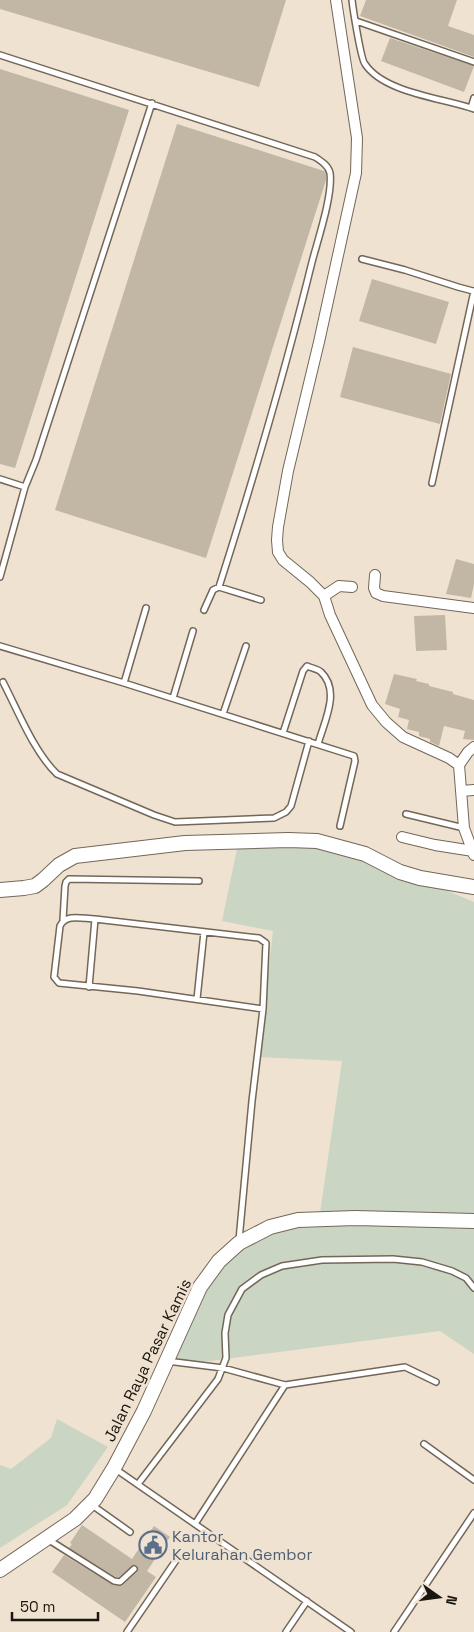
<svg xmlns="http://www.w3.org/2000/svg" width="474" height="1632" font-family="'Space Grotesk',sans-serif">
	<style>
		.green { fill: #cad5c3 }
		.building { fill: #c2b6a5 }
		.lines { fill: none; stroke-linecap: round; stroke-linejoin: round }
		.lane-casing { stroke: #736758; stroke-width: 8 }
		.street-casing { stroke: #736758; stroke-width: 12 }
		.secondary-casing { stroke: #736758; stroke-width: 16 }
		.lane { stroke: #fff; stroke-width: 5 }
		.street { stroke: #fff; stroke-width: 10 }
		.secondary { stroke: #fff; stroke-width: 14 }
		.labels { text-anchor: middle; stroke-width: 5; stroke-linejoin: round; paint-order: stroke }
		.street-label { font-size: 16px; fill: #19150f; stroke: #efe2d0 }
		.service-label { font-size: 16px; fill: #4e5e75; stroke: #efe2d0; text-anchor: start }
	</style>
	<rect width="100%" height="100%" fill="#efe2d0"/>
	<!-- green -->
	<path class="green" d="M302 841 369 858 474 902V1354L440 1331 164 1367 239 1231 318 1227 342 1061 259 1057 273 931 222 921 238 844Z
		M57 1419 108 1447 67 1505 0 1548V1465L11 1469 51 1438Z"/>
	<!-- building -->
	<path class="building" d="M0 0H286L259 87 0 9Z
		M366 0H457L448 26 474 35V57L360 16Z
		M390 38 474 66 464 92 381 61Z
		M0 69 129 110 15 468 0 464Z
		M177 124 324 171 326 174V180L206 558 55 510Z
		M372 279 449 302 436 344 359 321Z
		M353 347 451 374 440 424 340 397Z
		M456 559 474 564V584L471 598 446 594Z
		M445 615 447 650 416 651 414 616Z
		M394 674 417 679 416 681 429 684V686L453 692V694L474 700V740L463 739 465 731 444 726 439 746 430 742V739L419 736V732L407 729 409 720 398 717 400 709 385 704Z
		M82 1525 132 1559 154 1526 170 1537 147 1571 156 1577 125 1622 52 1572 64 1555 113 1585 122 1586 137 1572V1566L133 1565 119 1577H116L69 1548 72 1544 70 1543Z"/>
	<g class="lines">
		<!-- lane casing -->
		<g class="lane-casing">
			<path id="lane" d="M352 0C353 9 361 60 365 64 384 93 443 98 474 109
				M356 21 474 62
				M0 55 315 157C321 161 328 165 330 173 333 195 318 239 312 262 285 372 253 480 219 587L213 590 204 610
				M471 108 474 98
				M362 259 405 270 458 287 473 291
				M0 479 25 487
				M432 483 474 291
				M0 577 25 487 36 460 152 103
				M219 587 261 600
				M0 646 124 683 354 756 355 761 340 826
				M3 682C18 711 34 752 57 774L154 815 175 822 274 818 286 812 291 806 309 741
				M124 683 146 608
				M173 698 193 631
				M223 714 246 646
				M283 733 303 671 307 666C311 668 318 669 321 672 341 691 324 722 318 744
				M406 814 464 828
				M63 920 65 886 66 882 69 879 199 881
				M89 987 95 919
				M197 999 204 932
				M239 1240 252 1101 263 1009 266 943 259 938 95 919C83 919 66 913 60 926L54 977 59 983 138 991 263 1009
				M167 1361 223 1368 285 1385 405 1367 436 1382
				M424 1444 474 1480
				M114 1468 351 1632
				M138 1484 218 1379 226 1358 225 1333 228 1315 242 1289 261 1275 282 1266 322 1260 393 1259 422 1262 452 1271 466 1278 474 1288
				M92 1505 130 1532
				M195 1524 285 1385
				M49 1540 114 1581 120 1582 134 1569
				M127 1632 181 1553
				M286 1632 307 1601
				M394 1632 474 1513"/>
		</g>
		<!-- street casing -->
		<g class="street-casing">
			<path id="street" d="M336 0 357 138 356 173 319 342 288 471 278 527 277 540 278 552 283 560 310 582 324 596 330 615 372 705 386 722 403 737 449 758 459 765 464 828 474 855
				M375 575 374 588 376 593 383 596 474 608
				M324 596 339 586 352 587
				M459 765 468 752 474 747
				M461 791 474 790
				M402 837 435 845 473 851"/>
		</g>
		<!-- secondary casing -->
		<g class="secondary-casing">
			<path id="secondary" d="M0 890 24 888 35 886 43 880 59 865 75 856 185 843 288 840 317 841 365 854 400 872 420 878 474 887
				M0 1570 75 1519 95 1499 114 1468 144 1411 200 1287 219 1261 239 1243 270 1227 298 1220 355 1218 474 1221"/>
		</g>
		<!-- lane -->
		<use href="#lane" class="lane"/>
		<!-- street -->
		<use href="#street" class="street"/>
		<!-- secondary -->
		<use href="#secondary" class="secondary"/>
	</g>
	<!-- icons -->
	<defs>
		<g id="civic-ring" transform="scale(1.4375)"><circle r="9.5" fill="#efe2d0" stroke="#5c6f8a" stroke-width="1.5"/><path d="M-.6-6.5H3V-4.5H.6V-3L4-1V1h2V6H-6V1h2V-1L-.6-3ZM-1.2 2.5V6h2.4V2.5Z" fill="#5c6f8a"/></g>
	</defs>
	<g fill-rule="evenodd">
		<use href="#civic-ring" x="153" y="1545"/>
	</g>
	<g class="labels">
		<!-- street labels -->
		<g class="street-label">
			<text transform="translate(147 1360) rotate(-64)" y="6">Jalan Raya Pasar Kamis</text>
		</g>
		<!-- service labels -->
		<g class="service-label">
			<text x="172" y="1542">Kantor<tspan x="172" dy="18">Kelurahan Gembor</tspan></text>
		</g>
	</g>
	<!-- north arrow -->
	<g transform="translate(439 1597) rotate(104)" stroke="#efe2d0" stroke-width="4" paint-order="stroke">
	<path d="M0-4L9 19L0 12L-9 19Z" fill="#19150f"/>
	<text y="-8" font-size="14" font-weight="bold" text-anchor="middle" fill="#19150f">N</text>
	</g>
	<!-- scale -->
	<path d="M12 1612v8h86v-8" fill="none" stroke="#19150f" stroke-width="2.5"/>
	<text x="20" y="1612" font-size="15" fill="#19150f" stroke="#efe2d0" stroke-width="4" paint-order="stroke">50 m</text>
</svg>
